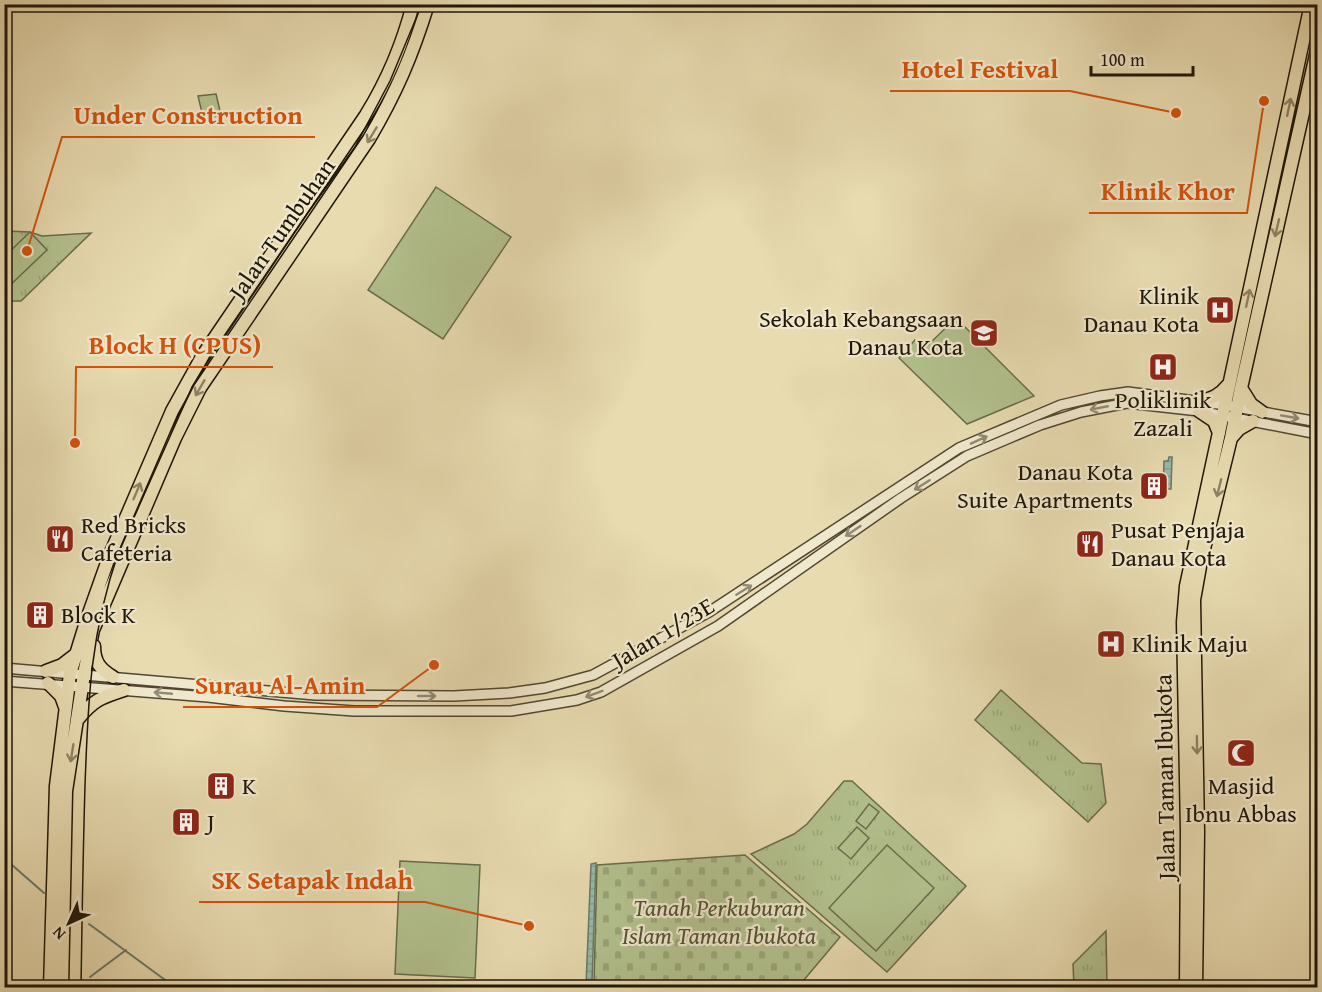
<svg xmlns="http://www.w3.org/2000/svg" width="1322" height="992" font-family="'Gentium Book Plus',serif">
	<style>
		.grass { fill: url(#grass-tufts); stroke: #686c4b; stroke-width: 1.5 }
		.cemetery { fill: url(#cemetery-stones); stroke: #686c4b; stroke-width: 1.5 }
		.garden { fill: #b2c18e; stroke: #686c4b; stroke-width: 1.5 }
		.water { fill: url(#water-rules); stroke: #67796a; stroke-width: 1.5 }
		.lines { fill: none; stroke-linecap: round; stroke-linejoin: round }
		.stream { stroke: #67796a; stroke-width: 2 }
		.minor-casing { stroke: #514732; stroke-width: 12 }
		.major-casing { stroke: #1f1608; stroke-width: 15 }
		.minor { stroke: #f0e8cc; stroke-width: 9 }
		.major { stroke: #e8dbb0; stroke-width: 12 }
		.tram { stroke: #1f1608; stroke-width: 1.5 }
		.oneway { stroke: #8e8264 }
		.oneway2 { stroke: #928a74 }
		.labels { text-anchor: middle; stroke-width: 4.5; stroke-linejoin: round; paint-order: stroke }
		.street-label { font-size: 24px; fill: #1f1608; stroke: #f0e8cc }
		.poi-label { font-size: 24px; fill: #1f1608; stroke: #f0e8cc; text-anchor: start }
		.park-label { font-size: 24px; font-style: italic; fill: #525237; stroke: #f0e8cc }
		.leader { fill: none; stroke: #d4520c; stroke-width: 2 }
		.callout-dot { fill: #d4520c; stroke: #f0e8cc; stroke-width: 2 }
		.callout-label { font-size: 26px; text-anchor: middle; font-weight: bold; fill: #d4520c; stroke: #f0e8cc; stroke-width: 4.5; stroke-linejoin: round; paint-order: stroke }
	</style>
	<defs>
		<pattern id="grass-tufts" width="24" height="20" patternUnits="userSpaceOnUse" patternTransform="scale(1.5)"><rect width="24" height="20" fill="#b2c18e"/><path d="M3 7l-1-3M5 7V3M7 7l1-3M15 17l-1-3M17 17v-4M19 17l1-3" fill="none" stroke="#99a579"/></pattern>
		<pattern id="cemetery-stones" width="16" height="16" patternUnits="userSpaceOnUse" patternTransform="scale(1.5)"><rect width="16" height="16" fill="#b2c18e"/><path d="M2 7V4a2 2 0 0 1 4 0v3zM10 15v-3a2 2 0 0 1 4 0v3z" fill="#99a579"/></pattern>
		<pattern id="water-rules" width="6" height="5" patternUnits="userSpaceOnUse" patternTransform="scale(1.5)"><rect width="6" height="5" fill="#97bbab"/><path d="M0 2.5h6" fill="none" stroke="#82a092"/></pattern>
	</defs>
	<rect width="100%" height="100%" fill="#e8dbb0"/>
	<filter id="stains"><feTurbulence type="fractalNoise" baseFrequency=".00333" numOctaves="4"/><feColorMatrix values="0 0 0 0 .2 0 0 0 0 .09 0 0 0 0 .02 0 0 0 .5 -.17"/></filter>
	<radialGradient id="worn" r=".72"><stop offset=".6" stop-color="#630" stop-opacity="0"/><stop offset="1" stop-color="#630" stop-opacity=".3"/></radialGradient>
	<!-- grass -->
	<path class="grass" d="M5 231 30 232 42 236 91 233 21 301H5Z
		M1001 690 1082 763 1101 764 1106 803 1088 822 975 720Z
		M844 781H852L966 886 887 972 751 854 794 834 807 824Z
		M1106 931 1107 987H1074L1073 964Z"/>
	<!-- cemetery -->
	<path class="cemetery" d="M745 855 840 937 798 987 633 988 632 982H594L597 865Z"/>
	<!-- garden -->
	<path class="garden" d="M216 94 221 115 209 118 208 112 202 113 198 96Z
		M436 187 511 237 443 339 368 290Z
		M30 232 47 250 5 290V256Z
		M956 318 1034 396 967 424 899 358 915 340 928 345Z
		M869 804 879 812 866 829 856 821Z
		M857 827 869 838 851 859 838 848Z
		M887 845 934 888 876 951 829 908Z
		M400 861 480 865 475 978 395 974Z"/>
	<!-- water -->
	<path class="water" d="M1169 457H1172L1171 489H1163L1164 461H1168Z
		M596 863 592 982 632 983V987H587L586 985 591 864Z"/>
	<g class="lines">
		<!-- stream -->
		<path class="stream" d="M4 858 44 893
			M89 924 176 988
			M90 977 126 950"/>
		<!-- minor casing -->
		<g class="minor-casing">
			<path id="minor" d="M4 668 315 695 454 696 509 693 545 688 593 675 709 612 959 448 1061 405 1100 396 1128 392 1225 405 1318 422
				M4 681 208 697 284 706 354 711H511L577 700 601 692 718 626 901 498 967 456 1040 425 1081 412 1127 403 1199 411 1318 434"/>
		</g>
		<!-- major casing -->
		<g class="major-casing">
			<path id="major" d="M1241 388 1251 404 1262 412
				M1199 401C1212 399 1220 395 1228 385
				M1199 411 1214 421 1219 433
				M1232 437 1239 429 1253 421
				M94 646C94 662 100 669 113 677
				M46 671 62 665 75 655
				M48 683 61 696 65 707
				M78 719C93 700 102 697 124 690
				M50 988 56 786 70 674 87 619 109 557 172 411 203 355 366 115C387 81 403 43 413 4
				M62 988 66 791 84 674 93 630 175 438 200 388 369 139C396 93 412 56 428 4
				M1186 988 1187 832 1183 622 1186 586 1311 4
				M1196 988 1198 832 1194 600 1201 561 1231 438 1241 388 1318 46"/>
		</g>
		<!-- minor -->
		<use href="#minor" class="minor"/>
		<!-- major -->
		<use href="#major" class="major"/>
		<!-- tram -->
		<path class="tram" d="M81 988C82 920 83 853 85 786 88 701 90 633 119 551L192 387 203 369 307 214 355 147 390 81 422 4"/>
	</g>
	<!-- one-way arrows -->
	<defs><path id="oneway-shaft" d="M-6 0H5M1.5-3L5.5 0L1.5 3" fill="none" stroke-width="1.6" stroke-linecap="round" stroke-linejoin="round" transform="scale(1.5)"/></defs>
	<g class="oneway">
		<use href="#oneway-shaft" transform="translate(1289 107) rotate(-78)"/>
		<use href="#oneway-shaft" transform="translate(372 135) rotate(121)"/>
		<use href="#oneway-shaft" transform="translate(1277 228) rotate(103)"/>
		<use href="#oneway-shaft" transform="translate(1248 298) rotate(-78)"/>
		<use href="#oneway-shaft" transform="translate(200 388) rotate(120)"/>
		<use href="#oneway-shaft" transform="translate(1219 488) rotate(104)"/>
		<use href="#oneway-shaft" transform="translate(137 491) rotate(-67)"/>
		<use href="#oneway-shaft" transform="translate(1197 745) rotate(89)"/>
		<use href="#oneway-shaft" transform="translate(72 753) rotate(99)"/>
	</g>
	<g class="oneway2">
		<use href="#oneway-shaft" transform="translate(1099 408) rotate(169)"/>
		<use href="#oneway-shaft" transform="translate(1290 417) rotate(10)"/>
		<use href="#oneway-shaft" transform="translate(979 440) rotate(-24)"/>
		<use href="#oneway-shaft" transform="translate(922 485) rotate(148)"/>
		<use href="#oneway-shaft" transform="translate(853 531) rotate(146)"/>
		<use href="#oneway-shaft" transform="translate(744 590) rotate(-32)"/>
		<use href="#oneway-shaft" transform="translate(163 693) rotate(-175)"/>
		<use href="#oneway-shaft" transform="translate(594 694) rotate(160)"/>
		<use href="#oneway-shaft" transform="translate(427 696)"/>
	</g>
	<!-- icons -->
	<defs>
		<g id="hospital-square" transform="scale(1.5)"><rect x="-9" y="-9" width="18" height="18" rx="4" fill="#8f2418" stroke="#f0e8cc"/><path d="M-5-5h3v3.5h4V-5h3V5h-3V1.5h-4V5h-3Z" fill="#fff"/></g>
		<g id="school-square" transform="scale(1.5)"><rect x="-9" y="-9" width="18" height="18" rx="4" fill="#8f2418" stroke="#f0e8cc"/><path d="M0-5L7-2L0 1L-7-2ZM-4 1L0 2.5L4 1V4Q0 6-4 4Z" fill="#fff"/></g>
		<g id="building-square" transform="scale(1.5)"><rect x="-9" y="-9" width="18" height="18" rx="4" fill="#8f2418" stroke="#f0e8cc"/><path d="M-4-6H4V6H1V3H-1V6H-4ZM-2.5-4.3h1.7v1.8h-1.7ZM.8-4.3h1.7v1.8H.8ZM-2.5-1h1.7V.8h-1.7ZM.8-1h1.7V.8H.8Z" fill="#fff"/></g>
		<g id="restaurant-square" transform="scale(1.5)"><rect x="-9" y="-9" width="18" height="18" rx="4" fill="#8f2418" stroke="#f0e8cc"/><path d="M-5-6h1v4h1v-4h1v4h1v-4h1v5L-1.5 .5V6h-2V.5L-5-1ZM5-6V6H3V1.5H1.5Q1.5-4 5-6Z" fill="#fff"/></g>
		<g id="mosque-square" transform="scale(1.5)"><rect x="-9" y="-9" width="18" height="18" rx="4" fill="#8f2418" stroke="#f0e8cc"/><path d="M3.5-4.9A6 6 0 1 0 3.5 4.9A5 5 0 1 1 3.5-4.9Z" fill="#fff"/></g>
	</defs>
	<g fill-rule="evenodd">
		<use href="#hospital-square" x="1220" y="310"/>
		<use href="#school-square" x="984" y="333"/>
		<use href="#hospital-square" x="1163" y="367"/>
		<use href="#building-square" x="1154" y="486"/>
		<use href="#restaurant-square" x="60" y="539"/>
		<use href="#restaurant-square" x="1090" y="544"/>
		<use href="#building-square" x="40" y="615"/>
		<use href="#hospital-square" x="1111" y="644"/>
		<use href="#mosque-square" x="1241" y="753"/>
		<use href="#building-square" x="221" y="786"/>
		<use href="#building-square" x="186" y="822"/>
	</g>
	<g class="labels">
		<!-- street labels -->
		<g class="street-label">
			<text transform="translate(282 229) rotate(-55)" y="8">Jalan Tumbuhan</text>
			<text transform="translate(663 633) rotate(-31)" y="8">Jalan 1/23E</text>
			<text transform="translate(1165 777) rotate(-91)" y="8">Jalan Taman Ibukota</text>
		</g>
		<!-- poi labels -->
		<g class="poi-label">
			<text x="1199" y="304" text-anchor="end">Klinik<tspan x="1199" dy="28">Danau Kota</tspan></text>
			<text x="963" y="327" text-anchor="end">Sekolah Kebangsaan<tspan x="963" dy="28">Danau Kota</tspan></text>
			<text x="1163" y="408" text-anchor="middle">Poliklinik<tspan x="1163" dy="28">Zazali</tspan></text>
			<text x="1133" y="480" text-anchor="end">Danau Kota<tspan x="1133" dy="28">Suite Apartments</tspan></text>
			<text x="81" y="533">Red Bricks<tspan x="81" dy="28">Cafeteria</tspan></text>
			<text x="1111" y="538">Pusat Penjaja<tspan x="1111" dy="28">Danau Kota</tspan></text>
			<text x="61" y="623">Block K</text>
			<text x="1132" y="652">Klinik Maju</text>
			<text x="242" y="794">K</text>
			<text x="1241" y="794" text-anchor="middle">Masjid<tspan x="1241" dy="28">Ibnu Abbas</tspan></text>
			<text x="207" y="830">J</text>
		</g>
		<!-- park labels -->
		<g class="park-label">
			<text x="719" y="916">Tanah Perkuburan<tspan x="719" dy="28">Islam Taman Ibukota</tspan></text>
		</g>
	</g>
	<!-- callouts -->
	<path class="leader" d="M1176 113L1070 91H890M27 251L62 137H315M1264 101L1247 213H1089M75 443L76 367H273M434 665L377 707H183M529 926L425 902H199"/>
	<g class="callout-dot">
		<circle cx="1176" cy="113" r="6"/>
		<circle cx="27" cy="251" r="6"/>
		<circle cx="1264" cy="101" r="6"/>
		<circle cx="75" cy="443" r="6"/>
		<circle cx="434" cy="665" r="6"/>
		<circle cx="529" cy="926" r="6"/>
	</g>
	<g class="callout-label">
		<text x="980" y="78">Hotel Festival</text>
		<text x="188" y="124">Under Construction</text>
		<text x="1168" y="200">Klinik Khor</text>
		<text x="175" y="354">Block H (CPUS)</text>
		<text x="280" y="694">Surau Al-Amin</text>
		<text x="312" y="889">SK Setapak Indah</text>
	</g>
	<!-- margin -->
	<rect width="1322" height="992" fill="none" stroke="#e8dbb0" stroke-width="24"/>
	<rect x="6" y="6" width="1310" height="980" fill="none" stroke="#1f1608" stroke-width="3"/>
	<rect x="12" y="12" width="1298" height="968" fill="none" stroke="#1f1608" stroke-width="1.5"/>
	<!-- north arrow -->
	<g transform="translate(69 923) rotate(225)" stroke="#f0e8cc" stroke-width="4.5" paint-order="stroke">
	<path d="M0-4.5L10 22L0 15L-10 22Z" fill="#1f1608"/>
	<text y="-9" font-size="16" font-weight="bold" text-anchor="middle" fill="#1f1608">N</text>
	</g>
	<!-- scale -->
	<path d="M1091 66v9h102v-9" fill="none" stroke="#1f1608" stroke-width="3"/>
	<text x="1100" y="66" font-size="18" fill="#1f1608" stroke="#f0e8cc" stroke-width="4.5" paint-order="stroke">100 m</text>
	<rect width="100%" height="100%" filter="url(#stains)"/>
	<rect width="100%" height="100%" fill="url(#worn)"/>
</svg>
